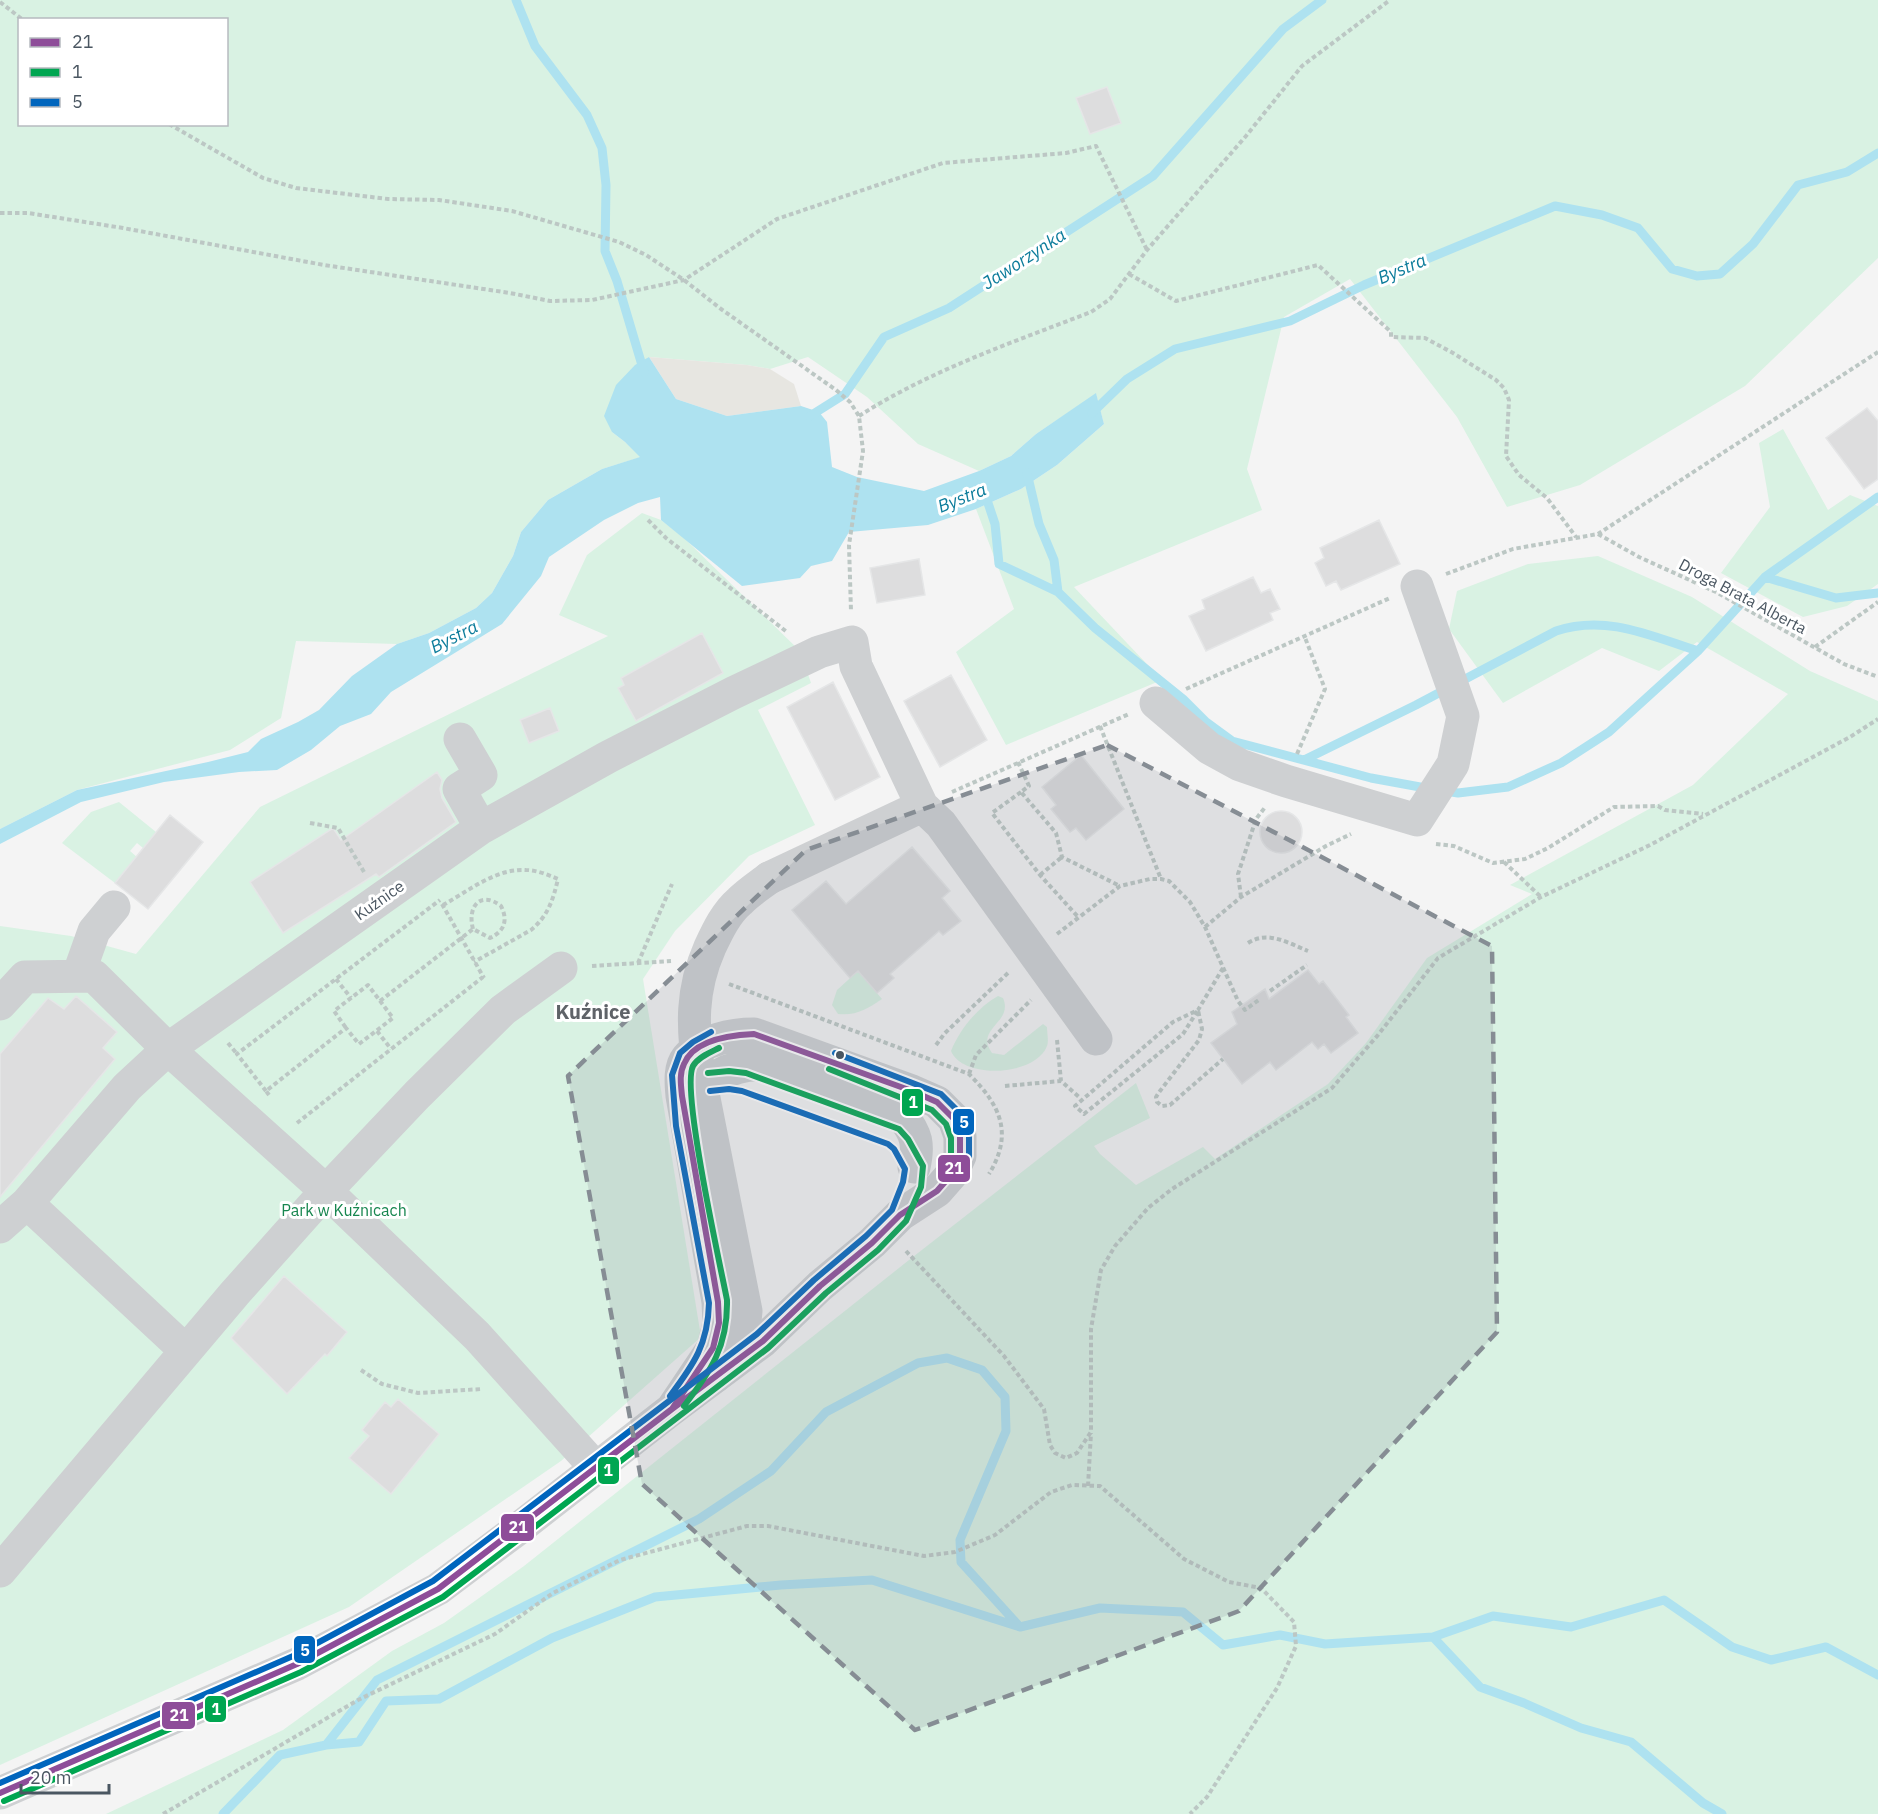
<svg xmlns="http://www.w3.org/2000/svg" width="1878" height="1814" font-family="'IBM Plex Sans',sans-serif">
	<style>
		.green { fill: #d9f2e3; fill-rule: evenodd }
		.sand { fill: #e7e6e1 }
		.water { fill: #aee2f0 }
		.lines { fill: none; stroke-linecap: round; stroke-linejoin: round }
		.stream { stroke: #aee2f0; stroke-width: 9 }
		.building { fill: #ddddde; stroke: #e5e6e7; stroke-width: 1.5 }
		.path { stroke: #bcc7c4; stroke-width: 4; stroke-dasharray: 4.5 3; stroke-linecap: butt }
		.minor { stroke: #ced0d2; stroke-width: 33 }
		.minor-bridge { stroke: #ced0d2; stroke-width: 33 }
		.bus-1-casing { stroke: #fff; stroke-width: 10 }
		.bus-2-casing { stroke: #fff; stroke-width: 10 }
		.bus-3-casing { stroke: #fff; stroke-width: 10 }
		.bus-1 { stroke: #8e4d99; stroke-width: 6 }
		.bus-2 { stroke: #00a651; stroke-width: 6 }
		.bus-3 { stroke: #0065bd; stroke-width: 6 }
		.marked { fill: #868d94; fill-opacity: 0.2; stroke: #868d94; stroke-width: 4.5; stroke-dasharray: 12 8; stroke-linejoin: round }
		.bus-dot { fill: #4a5661; stroke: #fff; stroke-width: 2 }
		.labels { text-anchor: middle; stroke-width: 6; stroke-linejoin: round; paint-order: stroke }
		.street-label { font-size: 16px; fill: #4a5661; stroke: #fff }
		.park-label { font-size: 16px; fill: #17864f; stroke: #fff }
		.water-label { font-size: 18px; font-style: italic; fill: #0c7c9b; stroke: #fff }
		.quarter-label { font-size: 20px; font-weight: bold; fill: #5f6368; stroke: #fff }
		.line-badge { stroke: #fff; stroke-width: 2 }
		.badge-label { font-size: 16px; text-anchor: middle; font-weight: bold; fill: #fff }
	</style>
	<rect width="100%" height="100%" fill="#f4f4f4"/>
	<!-- green -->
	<path class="green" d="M0 0H1878V258L1745 386 1580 485 1507 507 1457 417 1350 279 1284 317 1247 469 1262 510 1074 587 1162 680 1006 745 956 652 1014 609 976 509 1021 489 1057 465 1104 424 1096 394 1036 434 1011 456 979 471 918 444 867 397 808 357 770 369 747 365 649 357 612 432 625 442 641 457 602 469 548 500 521 532 513 556 492 593 476 608 429 633 397 644 296 641 281 718 230 750 77 790 0 829ZM20 20H226V124H20Z
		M1783 429 1828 510 1850 495 1878 506V584L1847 606 1803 617 1721 573 1770 507 1759 443Z
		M642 513 661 520 683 537 800 651 811 683 758 710 815 825 749 856 675 931 643 979 701 1337 561 1461 349 1607 0 1765V926L71 936 136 954 260 807 608 636 559 615 587 555Z
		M1598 556 1692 597 1810 671 1878 701V1814H106L283 1730 392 1651 444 1623 524 1566 909 1260 1136 1083 1150 1118 1094 1146 1100 1154 1136 1185 1203 1147 1215 1159 1328 1084 1366 1043 1427 958 1532 894 1510 885 1693 785 1788 694 1697 642 1659 671 1602 648 1503 703 1449 629 1457 591 1528 564Z
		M119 802 156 832 143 848 137 843 130 851 137 857 115 883 62 843 91 812Z
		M858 971 882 999C867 1009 856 1016 838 1014L832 1005 837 990Z
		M998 996 1003 998C1014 1023 974 1028 992 1053L1004 1055 1043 1024 1047 1027C1047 1033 1049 1041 1047 1046 1036 1076 963 1080 951 1051 960 1029 977 1008 998 996Z"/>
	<!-- sand -->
	<path class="sand" d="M649 357 747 365 770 369 794 384 801 406 727 416 676 399Z"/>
	<!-- water -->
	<path class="water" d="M649 357 676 399 727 416 801 406 819 412 827 422 832 467 857 477 924 491 979 471 1011 456 1036 434 1096 393 1104 424 1057 465 1021 489 976 509 928 525 849 532 832 561 811 566 800 578 742 586 661 520 660 497 638 503 604 520 549 557 541 576 502 624 391 692 371 714 340 726 311 750 277 770 239 772 164 782 81 802 0 844V829L77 790 208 762 248 752 261 739 298 722 319 710 352 676 397 644 429 633 476 608 492 593 513 556 521 532 548 500 602 469 640 457 625 442 612 432 604 416 616 385 635 365Z"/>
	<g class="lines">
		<!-- stream -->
		<path class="stream" d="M516 0 535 46 587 115 602 148 606 185 605 251 617 281 644 372
			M1092 413 1127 379 1175 349 1290 321 1364 285 1555 206 1602 215 1638 228 1672 269 1697 276 1720 274 1753 244 1798 185 1847 172 1878 153
			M810 416 845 394 884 337 949 308 1153 176 1283 29 1322 0
			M1027 473 1039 524 1054 560 1058 592
			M985 494 995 524 999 564 1058 592 1095 628 1183 699 1206 722 1232 741 1371 778 1431 789
			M1765 577 1836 598 1878 593
			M1304 760 1416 705 1556 631C1606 614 1651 636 1698 651
			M1445 791 1458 793 1508 787 1561 763 1609 732 1698 651 1765 577 1878 497
			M1433 1637 1480 1687 1524 1703 1581 1728 1631 1742 1703 1803 1722 1814
			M326 1745 377 1680 699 1519 771 1471 826 1412 918 1363 947 1358 982 1370 1005 1397 1006 1431 960 1540 961 1562 1019 1626
			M223 1814 280 1755 326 1745 359 1742 386 1701 439 1699 552 1638 655 1597 781 1585 872 1580 1020 1627 1100 1608 1183 1612 1223 1645 1280 1635 1325 1644 1433 1637 1493 1616 1571 1627 1664 1600 1732 1647 1771 1660 1826 1647 1878 1675"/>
	</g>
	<!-- building -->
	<path class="building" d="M1107 87 1121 123 1090 134 1076 98Z
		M1867 408 1878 421V479L1864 489 1826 438Z
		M1379 520 1400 564 1341 590 1336 581 1326 586 1315 563 1324 558 1320 548Z
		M919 559 925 595 877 603 870 568Z
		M1253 577 1261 593 1270 589 1280 609 1270 613 1273 620 1206 651 1189 616 1205 609 1202 600Z
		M702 633 723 673 636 721 618 688 624 685 621 678Z
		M951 675 987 740 940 767 904 701Z
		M833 682 880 777 835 800 787 707Z
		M550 708 559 731 529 743 520 720Z
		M1081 755 1124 809 1086 840 1076 828 1070 832 1051 809 1056 805 1042 787Z
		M437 772 442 780 440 789 442 798 456 822 379 877 376 874 283 933 250 882 333 828 341 840Z
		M1260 832a21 21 0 1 1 42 0a21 21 0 1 1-42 0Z
		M170 815 203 842 148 909 115 883Z
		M912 847 950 891 942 898 961 921 943 935 939 931 890 974 894 978 877 993 858 971 850 978 792 910 826 881 846 904Z
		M1308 970 1319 984 1323 981 1349 1015 1346 1017 1358 1033 1331 1053 1324 1044 1318 1049 1312 1042 1276 1070 1270 1062 1242 1084 1211 1043 1237 1024 1232 1012 1265 989 1269 999Z
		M76 996 117 1032 103 1048 115 1059 0 1197V1054L48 998 64 1009Z
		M284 1276 347 1332 327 1356 325 1354 287 1394 231 1338Z
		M398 1399 439 1434 391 1494 349 1458 369 1436 362 1430 385 1402 391 1407Z"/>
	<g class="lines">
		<!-- path -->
		<path class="path" d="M0 2 23 20
			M169 124 263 178 296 188 388 199 439 200 512 211 619 242 646 255 684 280 721 309 836 390 850 402 859 416 863 451 849 545 851 611
			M0 213H28L123 228 324 265 510 293 550 301 592 300 684 280 777 219 943 163 1066 153 1096 146 1147 250
			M1129 274 1176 301 1318 265 1391 332V337L1425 338 1453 353 1496 380 1504 388 1509 400 1506 456 1519 475 1547 498 1576 537
			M859 416C931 370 1011 343 1091 312L1110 299 1147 250 1246 136 1302 66 1390 0
			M648 520 666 538 787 632
			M1598 534 1639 557 1716 592 1844 664 1878 677
			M1446 574 1513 549 1598 534 1878 352
			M1815 647 1878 602
			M1186 689 1390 598
			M1100 726 1161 879
			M1297 754 1325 689 1304 635
			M1018 762 1029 786 1021 792 1056 833 1062 857 1120 886
			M952 792 1129 714
			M1021 792 992 813 1040 875 1079 918
			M310 823 338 828 364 872
			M1436 844 1454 846 1493 863 1525 859 1548 848 1614 807 1658 806 1665 810 1703 814
			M1504 862 1541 897
			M1040 875 1062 857
			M1241 897 1238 874 1256 819 1266 806
			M442 904 484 978
			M443 905C467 892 496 868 526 870 537 870 548 875 558 879 553 900 548 916 531 930L474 962
			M1205 927 1241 897 1326 846 1351 834
			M1057 934 1120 886 1150 879H1161L1169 881 1190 902 1205 927 1238 1001 1245 1010 1260 999
			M1248 943C1268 930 1288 943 1308 951
			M638 963 672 884
			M592 966 671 961
			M1223 968 1198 1010 1173 1022 1075 1106 1084 1114 1183 1034 1198 1010 1202 1029 1199 1040 1160 1091 1156 1097 1157 1102 1162 1106 1170 1105 1223 1059
			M336 979 351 998
			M729 984 969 1074C1000 1105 1014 1133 989 1174
			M1270 991 1307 965
			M380 1001 473 929 490 938C505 931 508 920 501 906 480 890 467 907 473 929
			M377 1031 391 1049
			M1057 1040 1061 1081 1079 1097
			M228 1043 237 1054
			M936 1045 945 1033 1009 972
			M969 1074 976 1055 1031 1000
			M1005 1086 1061 1081
			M266 1091 237 1054 440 900
			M269 1095 266 1091 346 1028 359 1044 393 1018 368 985 334 1011 346 1028
			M297 1123 483 977
			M906 1251 1004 1356 1044 1409 1050 1445 1055 1453 1066 1458 1077 1453 1091 1432V1329L1101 1270 1115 1246 1148 1208 1172 1189 1332 1088 1378 1035 1438 958 1541 897 1650 845 1850 737 1878 719
			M361 1370 382 1384 418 1393 482 1389
			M1088 1486 1091 1433
			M163 1814 358 1700 495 1634 553 1593 620 1560 747 1526H768L924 1556 955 1552 995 1535 1051 1492 1072 1485 1100 1486 1184 1559 1229 1582 1261 1588 1294 1622 1296 1646 1277 1688 1207 1797 1190 1814"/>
		<!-- minor -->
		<path class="minor" d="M1156 703 1209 748 1240 765 1286 781 1417 820 1453 764 1463 716 1417 586
			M460 739 481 775 459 789 481 828
			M769 878 922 806
			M78 976 94 931 114 907
			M0 1004 25 977 94 976 168 1049 326 1191 477 1336 595 1467
			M685 1108C701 1081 732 1063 763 1065L902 1116C917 1134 919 1145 914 1167
			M27 1203 186 1351
			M0 1227 27 1203 127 1087 168 1049 423 869 481 828 608 757 733 693 819 652 852 642 856 666 922 806 941 824 1096 1039
			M0 1571 235 1293 326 1191 417 1095 503 1010 561 968
			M0 1793 297 1664 438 1589 518 1529 672 1409 763 1341 820 1286 872 1243 900 1215 937 1191 951 1175 960 1156V1136L954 1119 937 1102 912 1091 754 1034C733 1034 701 1040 687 1058 679 1068 681 1084 682 1096L718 1302 719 1323 713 1348 672 1409"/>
		<!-- minor-bridge -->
		<path class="minor-bridge" d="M716 1376C736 1352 744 1343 746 1311L699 1073C692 1027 691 990 710 947 718 930 726 913 740 901 749 892 760 885 769 878"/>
		<!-- bus-1 casing -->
		<g class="bus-1-casing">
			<path id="bus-1" d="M754 1034 912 1091 937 1102 954 1119 960 1136V1156L951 1175 937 1191 900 1215 872 1243 820 1286 763 1341 672 1409 713 1348 719 1323 718 1302 682 1096C681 1085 679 1074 684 1064 694 1039 731 1035 754 1034Z
				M0 1793 297 1664 438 1589 672 1409"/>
		</g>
		<!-- bus-2 casing -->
		<g class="bus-2-casing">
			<path id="bus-2" d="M829 1069 932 1110 946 1124 951 1138V1154L943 1171
				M684 1406C711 1371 728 1346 727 1300 720 1264 681 1089 693 1066 698 1057 711 1052 719 1048
				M4 1801 301 1672 443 1597 523 1536 768 1348 826 1293 878 1250 906 1221 921 1187 923 1166 908 1139 899 1129 746 1073 729 1071 708 1073"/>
		</g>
		<!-- bus-3 casing -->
		<g class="bus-3-casing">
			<path id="bus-3" d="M835 1053 941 1094 960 1113 969 1134V1156L959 1179
				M670 1396C694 1364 708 1344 709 1303L676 1126 672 1075 680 1053 693 1042 711 1032
				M0 1783 293 1656 433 1581 757 1334 814 1280 866 1236 892 1210 903 1182 905 1169 894 1149 888 1144 742 1091 729 1089 710 1091"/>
		</g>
		<!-- bus-1 -->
		<use href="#bus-1" class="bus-1"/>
		<!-- bus-2 -->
		<use href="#bus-2" class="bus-2"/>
		<!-- bus-3 -->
		<use href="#bus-3" class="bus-3"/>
	</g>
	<!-- marked area -->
	<path class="marked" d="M1107 745 1492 946 1497 1332 1239 1611 915 1730 642 1484 568 1076 806 850Z"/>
	<!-- markers -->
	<circle class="bus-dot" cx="840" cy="1055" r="5"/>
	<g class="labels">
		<!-- street labels -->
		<g class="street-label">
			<text transform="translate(1743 596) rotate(28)" y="6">Droga Brata Alberta</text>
			<text transform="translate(379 900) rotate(-35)" y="6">Kuźnice</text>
		</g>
		<!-- park labels -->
		<g class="park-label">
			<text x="344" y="1216">Park w Kuźnicach</text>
		</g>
		<!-- water labels -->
		<g class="water-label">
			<text transform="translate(1024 259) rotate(-33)" y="6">Jaworzynka</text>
			<text transform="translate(1402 269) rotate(-23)" y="6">Bystra</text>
			<text transform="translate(962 498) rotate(-22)" y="6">Bystra</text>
			<text transform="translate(454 637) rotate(-27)" y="6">Bystra</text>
		</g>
		<!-- quarter labels -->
		<g class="quarter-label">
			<text x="593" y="1019">Kuźnice</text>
		</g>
	</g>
	<g class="line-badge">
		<rect x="901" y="1088" width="23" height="29" rx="6" fill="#00a651"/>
		<rect x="952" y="1108" width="23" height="28" rx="6" fill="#0065bd"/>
		<rect x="937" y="1154" width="34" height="29" rx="6" fill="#8e4d99"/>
		<rect x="597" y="1456" width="23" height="29" rx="6" fill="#00a651"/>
		<rect x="500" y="1513" width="35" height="29" rx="6" fill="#8e4d99"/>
		<rect x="293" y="1635" width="23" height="29" rx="6" fill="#0065bd"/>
		<rect x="204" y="1695" width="23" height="28" rx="6" fill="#00a651"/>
		<rect x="161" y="1701" width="35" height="29" rx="6" fill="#8e4d99"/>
	</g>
	<g class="badge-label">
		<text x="913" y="1108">1</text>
		<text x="964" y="1128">5</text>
		<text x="954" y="1174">21</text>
		<text x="608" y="1476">1</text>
		<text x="518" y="1533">21</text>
		<text x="305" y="1656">5</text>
		<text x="216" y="1715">1</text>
		<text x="179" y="1721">21</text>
	</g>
	<!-- legend -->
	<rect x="18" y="18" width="210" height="108" fill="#ffffff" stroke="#b7bbc0" stroke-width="1.5"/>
	<rect x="30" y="38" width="30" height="9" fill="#8e4d99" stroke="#b7bbc0" stroke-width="1.5"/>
	<text x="72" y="48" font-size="18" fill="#4a5661">21</text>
	<rect x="30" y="68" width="30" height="9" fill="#00a651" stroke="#b7bbc0" stroke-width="1.5"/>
	<text x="72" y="78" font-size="18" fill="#4a5661">1</text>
	<rect x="30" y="98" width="30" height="9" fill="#0065bd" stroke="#b7bbc0" stroke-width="1.5"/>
	<text x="72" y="108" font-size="18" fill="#4a5661">5</text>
	<!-- scale -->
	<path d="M21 1784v9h88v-9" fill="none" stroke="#4a5661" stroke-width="3"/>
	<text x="30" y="1784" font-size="18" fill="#4a5661" stroke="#ffffff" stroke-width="4.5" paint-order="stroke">20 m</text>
</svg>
